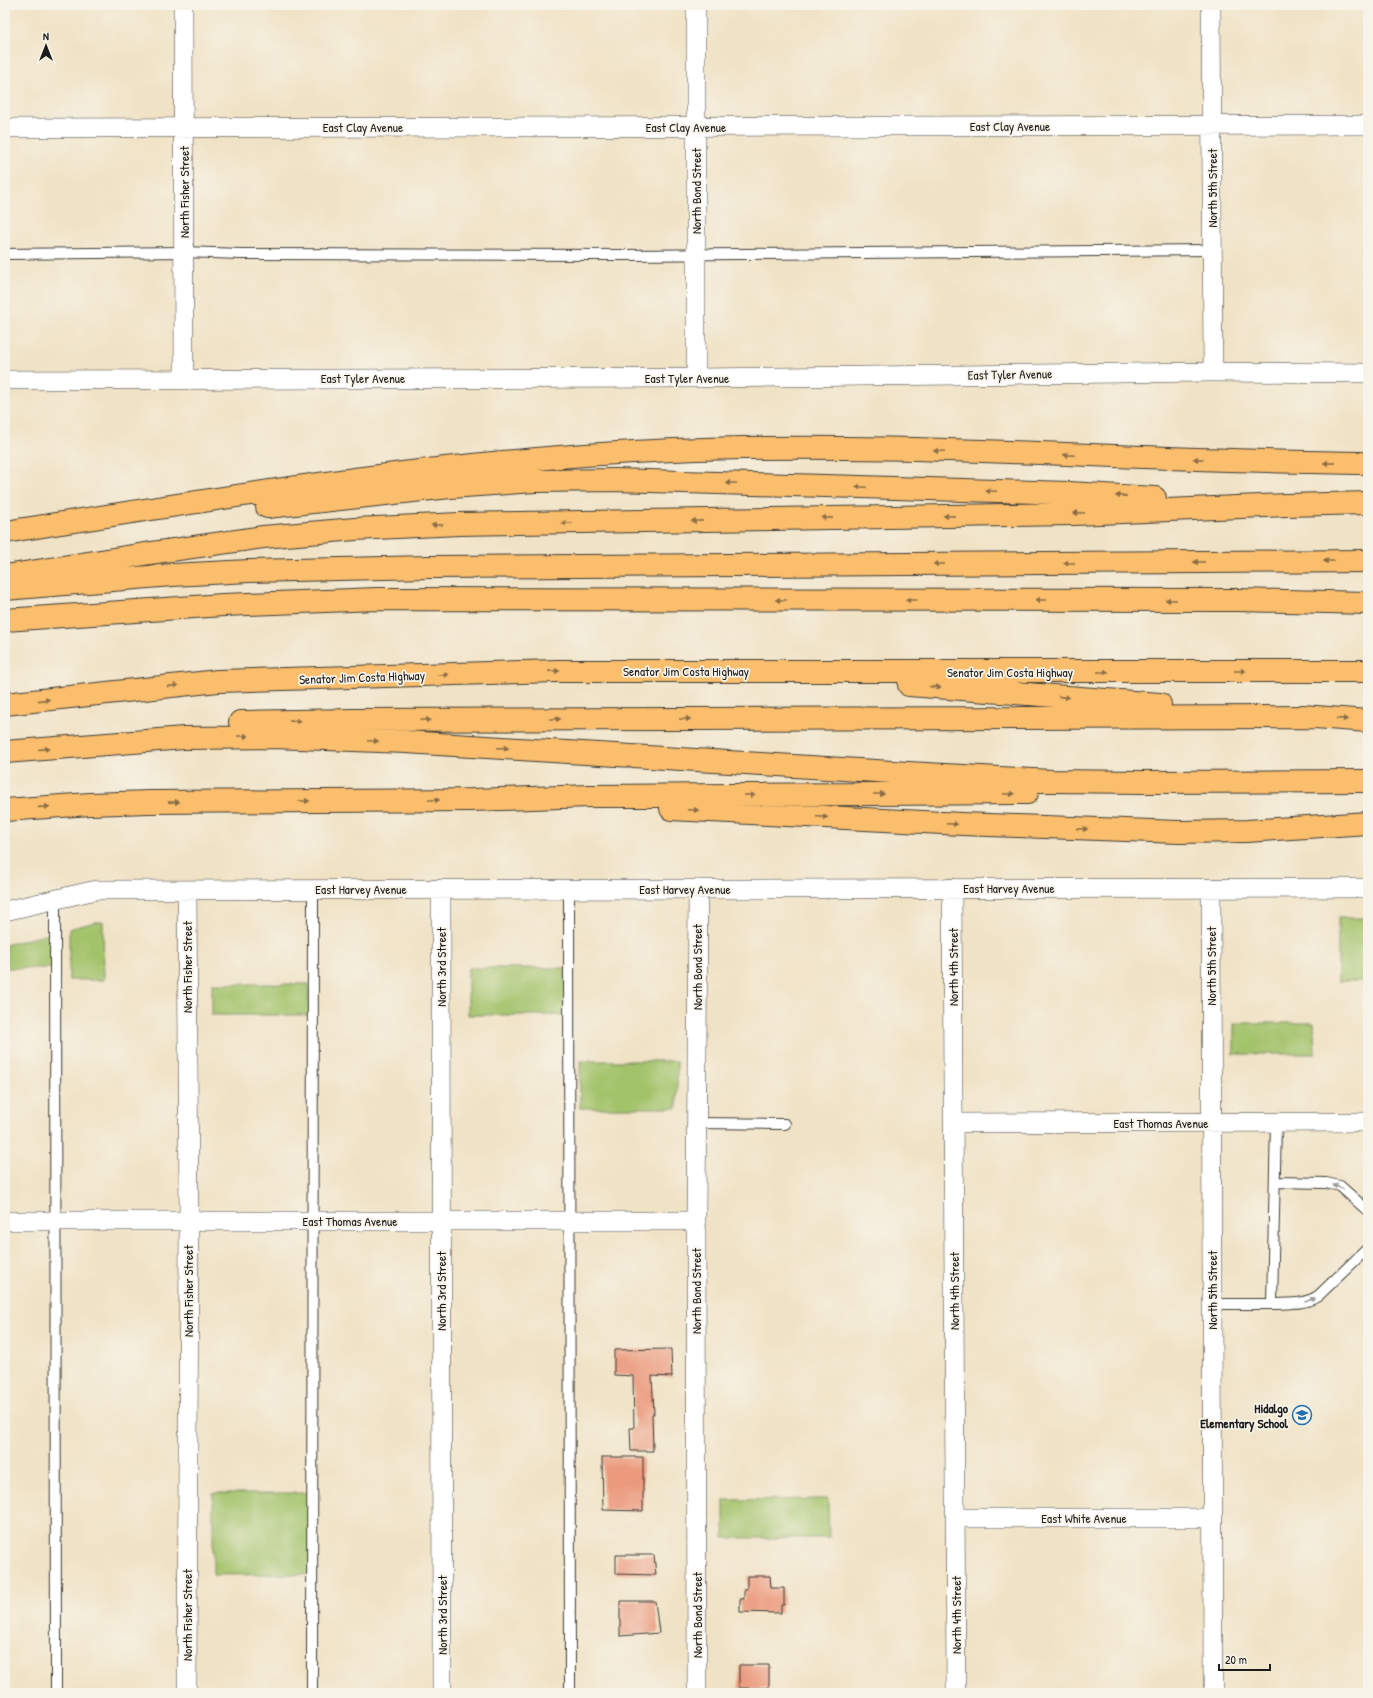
<svg xmlns="http://www.w3.org/2000/svg" width="1373" height="1698" font-family="'Patrick Hand',sans-serif">
	<style>
		.green { fill: #a3c36b; stroke: #607044 }
		.building { fill: #eb9a7d }
		.lines { fill: none; stroke-linecap: round; stroke-linejoin: round }
		.lane-casing { stroke: #3c3a35; stroke-width: 12 }
		.street-casing { stroke: #3c3a35; stroke-width: 20 }
		.highway-casing { stroke: #3c3a35; stroke-width: 24 }
		.lane { stroke: #fff; stroke-width: 10 }
		.street { stroke: #fff; stroke-width: 19 }
		.highway { stroke: #fabe6d; stroke-width: 22 }
		.oneway { fill: #8b6d44 }
		.oneway2 { fill: #999 }
		.labels { text-anchor: middle; stroke-width: 3.5; stroke-linejoin: round; paint-order: stroke }
		.street-label { font-size: 13px; fill: #1c1c1c; stroke: #f7f3e8 }
		.poi-label { font-size: 13px; font-weight: bold; fill: #1c1c1c; stroke: #f7f3e8; text-anchor: end }
	</style>
	<rect width="100%" height="100%" fill="#f7f3e8"/>
	<filter id="ink" filterUnits="userSpaceOnUse"><feTurbulence type="fractalNoise" baseFrequency=".025" numOctaves="2"/><feDisplacementMap in="SourceGraphic" scale="8" xChannelSelector="R" yChannelSelector="G"/><feConvolveMatrix kernelMatrix="1 2 1 2 8 2 1 2 1" color-interpolation-filters="sRGB"/></filter>
	<filter id="wash" filterUnits="userSpaceOnUse"><feTurbulence type="fractalNoise" baseFrequency=".012" numOctaves="4" result="noise"/><feDisplacementMap in="SourceGraphic" scale="16" xChannelSelector="R" yChannelSelector="G"/><feGaussianBlur stdDeviation="0.9" result="paint"/><feColorMatrix in="noise" values="0 0 0 0 0 0 0 0 0 0 0 0 0 0 0 0 0 1.4 0 .05"/><feComposite in="paint" operator="in"/></filter>
	<g filter="url(#wash)">
		<rect width="100%" height="100%" fill="#f0e2c5"/>
		<!-- green -->
		<path class="green" d="M1338 918H1365V981H1338Z
			M95 922H103L104 980H69V929Z
			M53 933V968H5V945Z
			M468 968H565V1015H468Z
			M212 984H309V1015H212Z
			M1234 1023H1314L1315 1054H1234Z
			M580 1061H677V1108H580Z
			M213 1493H309L310 1574 213 1575Z
			M828 1499 829 1538H724V1500Z"/>
		<g id="blocks">
			<!-- building -->
			<path class="building" d="M671 1349 672 1377 652 1376 654 1414H652L653 1451H631L630 1428H634L633 1376 614 1375V1350Z
				M602 1457H643V1511L603 1510Z
				M616 1555H654L656 1575 616 1574Z
				M747 1576H770L771 1588H784V1605H781V1613L740 1612V1599H744V1589H747Z
				M620 1601H655L659 1633 620 1636Z
				M739 1665H769V1688H739Z"/>
		</g>
	</g>
	<g filter="url(#ink)">
		<use href="#blocks" fill-opacity="0" stroke="#3c3a35" stroke-width="1"/>
		<g class="lines">
			<!-- lane casing -->
			<g class="lane-casing">
				<path id="lane" d="M5 254 184 252 241 254 626 255 1212 250
					M569 889 570 1693
					M55 899 56 1693
					M696 1123 785 1124
					M1275 1182 1326 1183 1340 1186 1368 1211
					M1212 1304H1272L1276 1123
					M1272 1304C1289 1303 1304 1305 1318 1296L1368 1248
					M312 1693 313 889"/>
			</g>
			<!-- street casing -->
			<g class="street-casing">
				<path id="street" d="M183 5 184 378
					M696 5V378
					M1211 5 1213 372
					M5 128 1368 125
					M5 380 696 378 1213 372 1368 373
					M952 888 956 1693
					M1211 888 1213 1693
					M441 889 442 1693
					M5 911 96 890 1368 888
					M953 1123 1368 1122
					M5 1221H696
					M955 1518H1213
					M187 1693 189 1221 187 890
					M697 1693 696 1221 698 889"/>
			</g>
			<!-- highway casing -->
			<g class="highway-casing">
				<path id="highway" d="M267 507 450 487 535 481 614 480 1069 493 1155 498
					M5 532C227 497 449 459 674 450 905 441 1137 461 1368 463
					M5 576 151 553 263 537 355 529 459 524 1074 514 1286 505 1368 503
					M5 589 172 575 249 571 429 567 1368 561
					M5 620 223 605 377 599 1238 600 1368 603
					M909 685 1160 704
					M5 704 218 681 558 671H1368
					M1302 716 1368 721
					M240 722 353 720 1317 717
					M5 752 184 738 273 737 406 742 908 773 1052 781 1142 782 1368 781
					M671 809 962 824 1179 832 1247 831 1368 823
					M5 810 90 804 149 802 472 800 590 796 1027 793"/>
			</g>
			<!-- lane -->
			<use href="#lane" class="lane"/>
			<!-- street -->
			<use href="#street" class="street"/>
			<!-- highway -->
			<use href="#highway" class="highway"/>
		</g>
		<!-- one-way arrows -->
		<defs><path id="oneway-solid" d="M-6-.8H1V-3.2L6.5 0L1 3.2V.8H-6Z"/></defs>
		<g class="oneway">
			<use href="#oneway-solid" transform="translate(939 451) rotate(-178)"/>
			<use href="#oneway-solid" transform="translate(1069 455) rotate(-178)"/>
			<use href="#oneway-solid" transform="translate(1199 459) rotate(-178)"/>
			<use href="#oneway-solid" transform="translate(1329 463) rotate(-179)"/>
			<use href="#oneway-solid" transform="translate(731 483) rotate(-178)"/>
			<use href="#oneway-solid" transform="translate(861 487) rotate(-178)"/>
			<use href="#oneway-solid" transform="translate(991 491) rotate(-178)"/>
			<use href="#oneway-solid" transform="translate(1121 496) rotate(-177)"/>
			<use href="#oneway-solid" transform="translate(1079 513) rotate(178)"/>
			<use href="#oneway-solid" transform="translate(949 516) rotate(179)"/>
			<use href="#oneway-solid" transform="translate(827 518) rotate(179)"/>
			<use href="#oneway-solid" transform="translate(697 521) rotate(179)"/>
			<use href="#oneway-solid" transform="translate(567 523) rotate(179)"/>
			<use href="#oneway-solid" transform="translate(437 525) rotate(178)"/>
			<use href="#oneway-solid" transform="translate(1329 561) rotate(180)"/>
			<use href="#oneway-solid" transform="translate(1199 562) rotate(180)"/>
			<use href="#oneway-solid" transform="translate(1069 563) rotate(180)"/>
			<use href="#oneway-solid" transform="translate(939 564) rotate(180)"/>
			<use href="#oneway-solid" transform="translate(781 600) rotate(-180)"/>
			<use href="#oneway-solid" transform="translate(911 600) rotate(-180)"/>
			<use href="#oneway-solid" transform="translate(1041 600) rotate(-180)"/>
			<use href="#oneway-solid" transform="translate(1171 600) rotate(-180)"/>
			<use href="#oneway-solid" transform="translate(554 671) rotate(-1)"/>
			<use href="#oneway-solid" transform="translate(1240 671)"/>
			<use href="#oneway-solid" transform="translate(1103 672)"/>
			<use href="#oneway-solid" transform="translate(443 675) rotate(-2)"/>
			<use href="#oneway-solid" transform="translate(173 686) rotate(-6)"/>
			<use href="#oneway-solid" transform="translate(935 687) rotate(5)"/>
			<use href="#oneway-solid" transform="translate(1064 697) rotate(5)"/>
			<use href="#oneway-solid" transform="translate(44 700) rotate(-6)"/>
			<use href="#oneway-solid" transform="translate(555 719)"/>
			<use href="#oneway-solid" transform="translate(685 719)"/>
			<use href="#oneway-solid" transform="translate(1342 719) rotate(4)"/>
			<use href="#oneway-solid" transform="translate(425 720)"/>
			<use href="#oneway-solid" transform="translate(295 721) rotate(-1)"/>
			<use href="#oneway-solid" transform="translate(243 736)"/>
			<use href="#oneway-solid" transform="translate(373 741) rotate(3)"/>
			<use href="#oneway-solid" transform="translate(503 748) rotate(3)"/>
			<use href="#oneway-solid" transform="translate(44 749) rotate(-5)"/>
			<use href="#oneway-solid" transform="translate(879 794)"/>
			<use href="#oneway-solid" transform="translate(1009 794)"/>
			<use href="#oneway-solid" transform="translate(749 795)"/>
			<use href="#oneway-solid" transform="translate(434 800)"/>
			<use href="#oneway-solid" transform="translate(304 801)"/>
			<use href="#oneway-solid" transform="translate(174 802) rotate(-1)"/>
			<use href="#oneway-solid" transform="translate(44 807) rotate(-4)"/>
			<use href="#oneway-solid" transform="translate(693 810) rotate(3)"/>
			<use href="#oneway-solid" transform="translate(822 817) rotate(3)"/>
			<use href="#oneway-solid" transform="translate(952 824) rotate(3)"/>
			<use href="#oneway-solid" transform="translate(1082 829) rotate(2)"/>
		</g>
		<g class="oneway2">
			<use href="#oneway-solid" transform="translate(1338 1187) rotate(-158)"/>
			<use href="#oneway-solid" transform="translate(1310 1300) rotate(-23)"/>
		</g>
	</g>
	<!-- icons -->
	<defs>
		<g id="school-ring" transform="scale(1)"><circle r="9.5" fill="#f7f3e8" stroke="#1f6fb2" stroke-width="1.5"/><path d="M0-5L7-2L0 1L-7-2ZM-4 1L0 2.5L4 1V4Q0 6-4 4Z" fill="#1f6fb2"/></g>
	</defs>
	<g fill-rule="evenodd">
		<use href="#school-ring" x="1302" y="1415"/>
	</g>
	<g class="labels">
		<!-- street labels -->
		<g class="street-label">
			<text x="1010" y="131">East Clay Avenue</text>
			<text x="363" y="132">East Clay Avenue</text>
			<text x="686" y="132">East Clay Avenue</text>
			<text transform="translate(1212 188) rotate(-90)" y="5">North 5th Street</text>
			<text transform="translate(696 191) rotate(-90)" y="5">North Bond Street</text>
			<text transform="translate(184 192) rotate(-90)" y="5">North Fisher Street</text>
			<text transform="translate(1010 374) rotate(-1)" y="5">East Tyler Avenue</text>
			<text x="363" y="383">East Tyler Avenue</text>
			<text x="687" y="383">East Tyler Avenue</text>
			<text x="686" y="676">Senator Jim Costa Highway</text>
			<text x="1010" y="677">Senator Jim Costa Highway</text>
			<text transform="translate(362 677) rotate(-2)" y="5">Senator Jim Costa Highway</text>
			<text x="1009" y="893">East Harvey Avenue</text>
			<text x="361" y="894">East Harvey Avenue</text>
			<text x="685" y="894">East Harvey Avenue</text>
			<text transform="translate(1211 966) rotate(-90)" y="5">North 5th Street</text>
			<text transform="translate(187 967) rotate(-90)" y="5">North Fisher Street</text>
			<text transform="translate(441 967) rotate(-90)" y="5">North 3rd Street</text>
			<text transform="translate(697 967) rotate(-90)" y="5">North Bond Street</text>
			<text transform="translate(953 967) rotate(-90)" y="5">North 4th Street</text>
			<text x="1161" y="1128">East Thomas Avenue</text>
			<text x="350" y="1226">East Thomas Avenue</text>
			<text transform="translate(1212 1290) rotate(-90)" y="5">North 5th Street</text>
			<text transform="translate(188 1291) rotate(-90)" y="5">North Fisher Street</text>
			<text transform="translate(441 1291) rotate(-90)" y="5">North 3rd Street</text>
			<text transform="translate(696 1291) rotate(-90)" y="5">North Bond Street</text>
			<text transform="translate(954 1291) rotate(-90)" y="5">North 4th Street</text>
			<text x="1084" y="1523">East White Avenue</text>
			<text transform="translate(187 1615) rotate(-90)" y="5">North Fisher Street</text>
			<text transform="translate(442 1615) rotate(-90)" y="5">North 3rd Street</text>
			<text transform="translate(697 1615) rotate(-90)" y="5">North Bond Street</text>
			<text transform="translate(956 1615) rotate(-90)" y="5">North 4th Street</text>
		</g>
		<!-- poi labels -->
		<g class="poi-label">
			<text x="1288" y="1413">Hidalgo<tspan x="1288" dy="15">Elementary School</tspan></text>
		</g>
	</g>
	<!-- margin -->
	<rect width="1373" height="1698" fill="none" stroke="#f7f3e8" stroke-width="20"/>
	<!-- north arrow -->
	<g transform="translate(46 46)" stroke="#f7f3e8" stroke-width="3" paint-order="stroke">
	<path d="M0-3L7 15L0 10L-7 15Z" fill="#1c1c1c"/>
	<text y="-6" font-size="11" font-weight="bold" text-anchor="middle" fill="#1c1c1c">N</text>
	</g>
	<!-- scale -->
	<path d="M1219 1664v6h51v-6" fill="none" stroke="#1c1c1c" stroke-width="2"/>
	<text x="1225" y="1664" font-size="12" fill="#1c1c1c" stroke="#f7f3e8" stroke-width="3" paint-order="stroke">20 m</text>
</svg>
